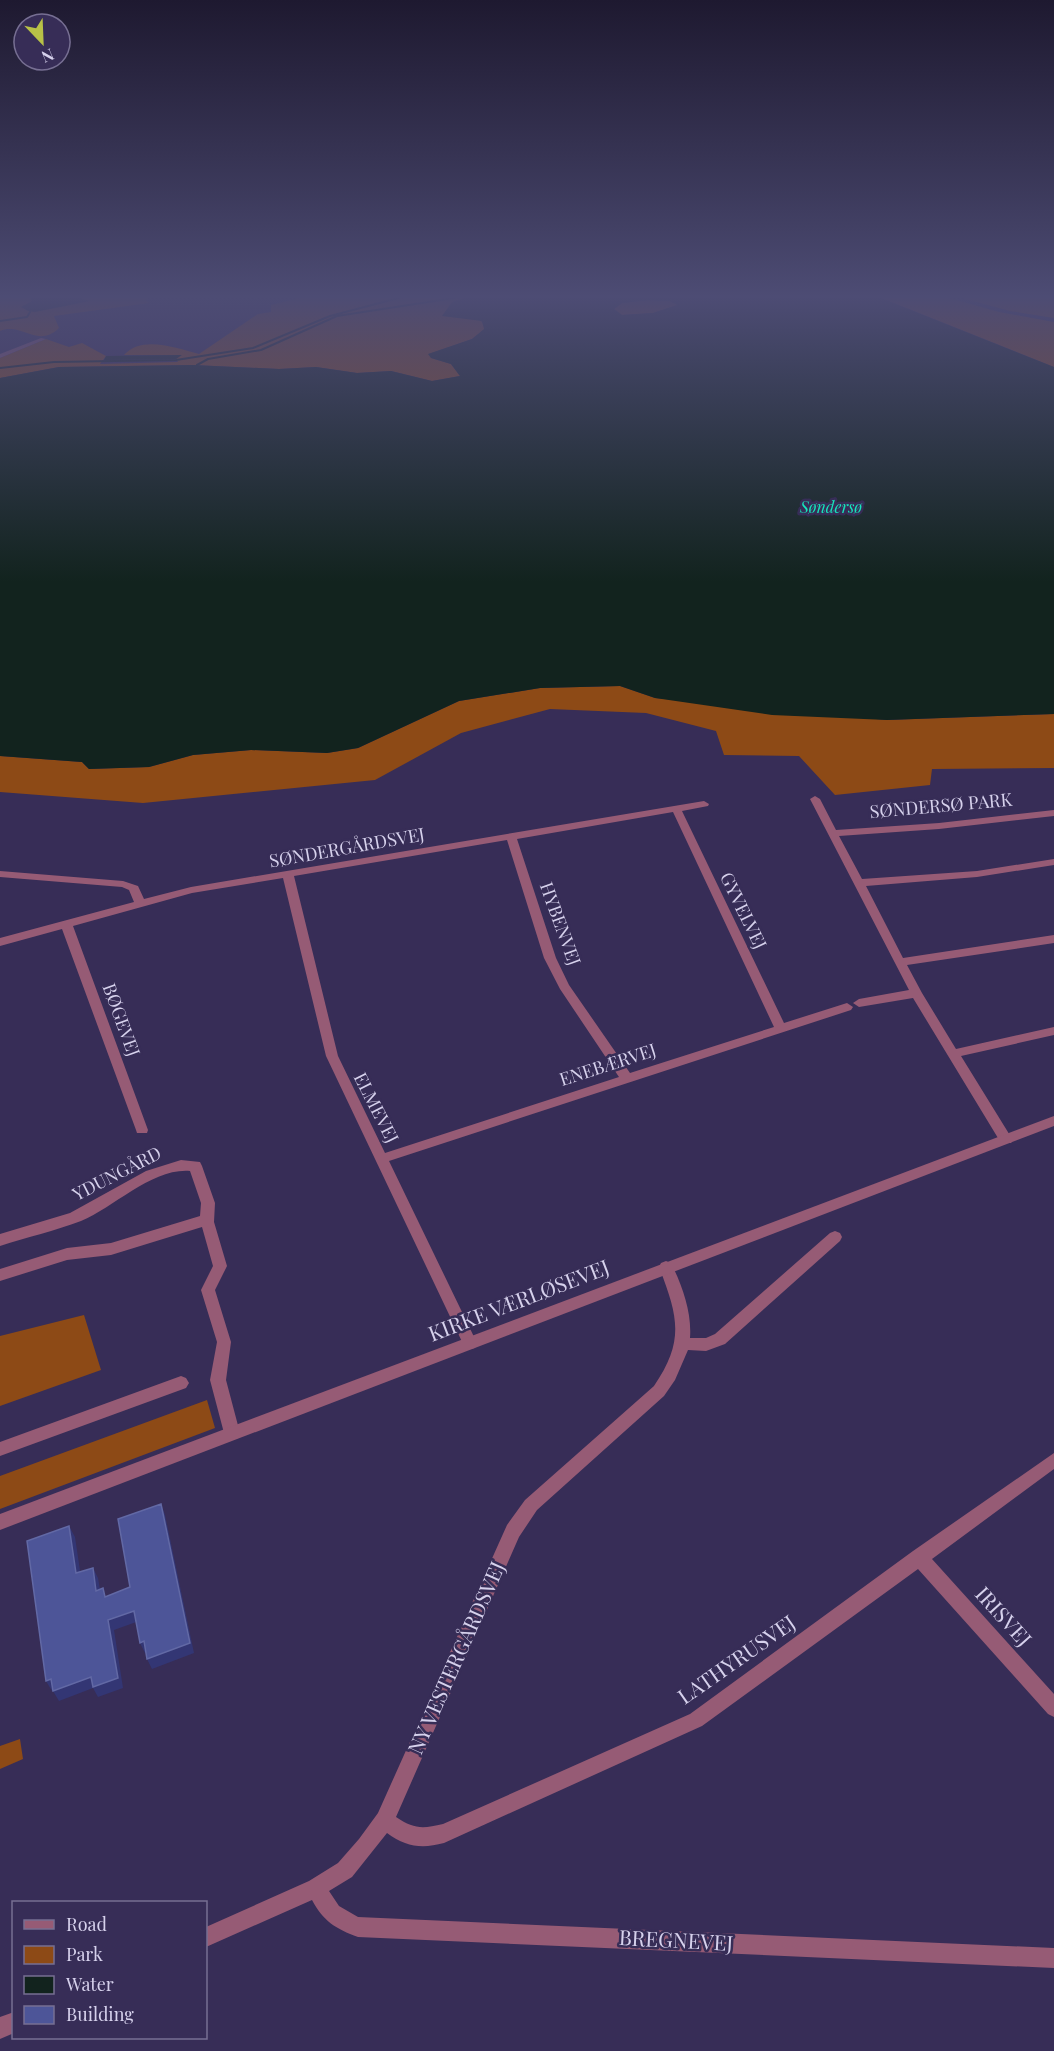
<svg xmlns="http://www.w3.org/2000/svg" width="1054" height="2051" font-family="'Playfair Display',serif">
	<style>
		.green { fill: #8d4a16 }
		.water { fill: #12231e; fill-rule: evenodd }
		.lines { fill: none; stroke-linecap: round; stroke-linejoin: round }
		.stream { stroke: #12231e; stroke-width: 2 }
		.minor { fill: #965b75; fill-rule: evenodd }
		.tertiary { fill: #965b75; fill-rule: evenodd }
		.shaded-wall { fill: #333674 }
		.building { fill: #4d5598; stroke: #6269a5; stroke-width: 1.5 }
		.labels { text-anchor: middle; stroke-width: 5; stroke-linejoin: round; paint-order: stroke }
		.far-water-label { font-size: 16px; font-style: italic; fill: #16e6bc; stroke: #372d57 }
		.street-label { font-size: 18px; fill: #d6d1ec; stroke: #372d57 }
		.near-street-label { font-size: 21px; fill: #d6d1ec; stroke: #372d57 }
	</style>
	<rect width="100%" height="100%" fill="#372d57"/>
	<!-- green -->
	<path class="green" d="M0 295H41L31 298 89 301 70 295H163L145 299 149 303 54 316 59 328C37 349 22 322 0 331Z
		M312 295H474L452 302 482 322 485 329 472 339 429 354 431 358 451 364 460 376 432 381 391 371 357 373 316 367 279 369 193 365 59 367 0 378V358L46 339 69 347 82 343 106 356 100 364 178 362 176 359 181 355H124C142 335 176 348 199 354L258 314 271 312V305Z
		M874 295H939L999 312 1054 322V367Z
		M951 295H1054V318L1010 311Z
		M649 300 670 301 678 305 653 313 622 315 614 309 622 303Z
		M620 686 655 698 887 720 1054 714V768L932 769 930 785 835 795 799 756 724 755 716 731 646 713 550 709 461 733 375 780 143 803 0 792V756L82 762 89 769 149 767 193 755 251 750 327 753 358 748 459 701 540 688Z
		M84 1315 101 1370 0 1406V1336Z
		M207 1400 215 1428 0 1509V1476Z
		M20 1739 23 1759 0 1769V1746Z"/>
	<!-- water -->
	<path class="water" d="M41 295H70L90 301 35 312 28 311 21 307 32 301 30 298Z
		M474 295 611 298 873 295 1054 367V714L887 720 772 715 655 698 620 686 540 688 459 701 358 748 327 753 251 750 193 755 149 767 89 769 82 762 0 756V378L59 367 193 365 279 369 316 367 357 373 391 371 432 381 460 376 451 364 431 358 428 354 472 339 484 329 482 321 442 316 452 302ZM649 300 670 301 677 305 653 313 622 315 614 309 622 303Z
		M182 355 176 359 104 360 106 356Z"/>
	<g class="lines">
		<!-- stream -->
		<path class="stream" d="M0 321 27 317 30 312
			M197 365 208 359 261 350 337 316 474 295
			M0 368 54 362 176 360 253 348 330 316 410 295"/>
		<!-- minor -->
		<path class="minor" d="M41 338 46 339 0 358V354Z
			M815 796 820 799 836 830 939 823 1054 810V816L939 829 839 836 862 879 977 871 1054 859V865L977 877 866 886 903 958 1054 935V943L907 965 922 993 956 1049 1054 1027V1035L961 1056 1011 1137 1013 1140 1011 1143H1001L913 998 859 1007 853 1003 859 999 909 990 810 799Z
			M704 801 709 804 708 806 682 811 784 1023 847 1003 853 1007 851 1010 389 1161 477 1343 475 1348 470 1349 465 1348 326 1056 283 878 192 893 73 926 148 1130 147 1133H137L136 1130 62 929 0 946V938L134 902 129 890 122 887 0 877V871L123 881 138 886 144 899 191 887ZM673 812 774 1027 630 1073 569 985 556 958 517 839ZM507 840 544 958 560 989 619 1077 385 1153 338 1056 294 876Z
			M181 1160 200 1162 202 1166 215 1203 214 1222 227 1266 215 1290 231 1342 226 1380 240 1433 238 1438 232 1440 226 1438 224 1433 210 1380 217 1342 201 1290 213 1266 202 1227 111 1255 67 1260 0 1281V1269L67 1248 111 1243 200 1216 201 1203 190 1171C152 1168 115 1207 81 1221 55 1231 27 1237 0 1246V1234L70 1213 146 1171Z
			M835 1231 840 1233 842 1237 840 1241 725 1344 706 1351 688 1350 675 1380 664 1396 537 1510 519 1537 396 1817C414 1829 422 1829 443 1824L690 1714 913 1551 1054 1453V1469L932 1559 1054 1694V1717L1048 1714 918 1569 702 1726 444 1843C422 1849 406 1847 387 1833L352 1877 329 1891 339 1906 358 1917 1054 1948V1968L358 1937C336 1929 323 1921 312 1900L206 1947V1927L309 1881 338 1863 359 1839 378 1813 507 1525 525 1500 654 1386C685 1341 678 1316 659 1267L661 1263 666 1261 671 1263C682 1285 692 1312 690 1338H706L715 1334 830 1233Z
			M181 1376 186 1378 189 1383 186 1388 0 1456V1442Z
			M14 2012V2033L0 2039V2017Z"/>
		<!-- tertiary -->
		<path class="tertiary" d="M1054 1116V1126L0 1530V1514Z"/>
	</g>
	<!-- shaded-wall -->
	<path class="shaded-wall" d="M161 1504 165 1515 194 1653 152 1669 147 1659Z
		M69 1526 75 1537 82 1584 76 1573Z
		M93 1568 98 1578 102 1601 96 1591Z
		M134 1611 139 1621 114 1630 123 1688 98 1697 93 1688 59 1701 53 1691 91 1677 108 1620Z
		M144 1641 149 1652 145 1653 140 1643Z
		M51 1679 57 1689 52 1691 46 1681Z"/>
	<!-- building -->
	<path class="building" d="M161 1504 190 1643 147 1659 144 1641 140 1643 134 1611 108 1620 118 1678 93 1687 91 1677 53 1691 51 1679 46 1681 27 1541 69 1526 76 1573 93 1568 96 1591 103 1588 105 1597 130 1587 118 1519Z"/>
	<!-- sky -->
	<linearGradient id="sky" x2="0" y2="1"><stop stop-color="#1e1930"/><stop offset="0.51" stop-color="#4d4c74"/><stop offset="1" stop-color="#4d4c74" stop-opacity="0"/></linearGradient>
	<rect width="1054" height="582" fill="url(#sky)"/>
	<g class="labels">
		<!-- far-water labels -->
		<g class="far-water-label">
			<text x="831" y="513">Søndersø</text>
		</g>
		<!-- street labels -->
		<g class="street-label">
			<text transform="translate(941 806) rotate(-5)" y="6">SØNDERSØ PARK</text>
			<text transform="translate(347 848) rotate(-10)" y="6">SØNDERGÅRDSVEJ</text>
			<text transform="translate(743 911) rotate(64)" y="6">GYVELVEJ</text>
			<text transform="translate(560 924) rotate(70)" y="6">HYBENVEJ</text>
			<text transform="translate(121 1020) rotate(70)" y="6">BØGEVEJ</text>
			<text transform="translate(608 1065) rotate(-18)" y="6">ENEBÆRVEJ</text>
			<text transform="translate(376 1108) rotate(63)" y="6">ELMEVEJ</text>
			<text transform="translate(117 1174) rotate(-27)" y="6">YDUNGÅRD</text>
		</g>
		<!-- near-street labels -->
		<g class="near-street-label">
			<text transform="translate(519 1301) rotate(-21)" y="7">KIRKE VÆRLØSEVEJ</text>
			<text transform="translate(1003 1617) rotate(48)" y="7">IRISVEJ</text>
			<text transform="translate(457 1658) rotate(-66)" y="7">NY VESTERGÅRDSVEJ</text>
			<text transform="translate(737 1660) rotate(-35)" y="7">LATHYRUSVEJ</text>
			<text transform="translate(676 1941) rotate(3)" y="7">BREGNEVEJ</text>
		</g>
	</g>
	<!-- legend -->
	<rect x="12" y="1901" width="195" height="138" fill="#372d57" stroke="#776f93" stroke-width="1.5"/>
	<rect x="24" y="1920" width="30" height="9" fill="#965b75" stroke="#776f93" stroke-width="1.5"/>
	<text x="66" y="1931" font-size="18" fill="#d6d1ec">Road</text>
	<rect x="24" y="1946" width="30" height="18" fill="#8d4a16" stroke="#776f93" stroke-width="1.5"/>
	<text x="66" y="1961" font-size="18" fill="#d6d1ec">Park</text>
	<rect x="24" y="1976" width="30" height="18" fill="#12231e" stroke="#776f93" stroke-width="1.5"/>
	<text x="66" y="1991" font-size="18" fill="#d6d1ec">Water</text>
	<rect x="24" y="2006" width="30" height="18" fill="#4d5598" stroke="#776f93" stroke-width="1.5"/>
	<text x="66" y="2021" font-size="18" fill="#d6d1ec">Building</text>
	<!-- north arrow -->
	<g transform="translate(42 42) rotate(157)"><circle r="28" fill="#372d57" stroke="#776f93" stroke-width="1.5"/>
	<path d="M0-4.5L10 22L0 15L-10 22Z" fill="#b8c147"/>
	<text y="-9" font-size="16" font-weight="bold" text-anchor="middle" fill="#d6d1ec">N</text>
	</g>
</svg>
